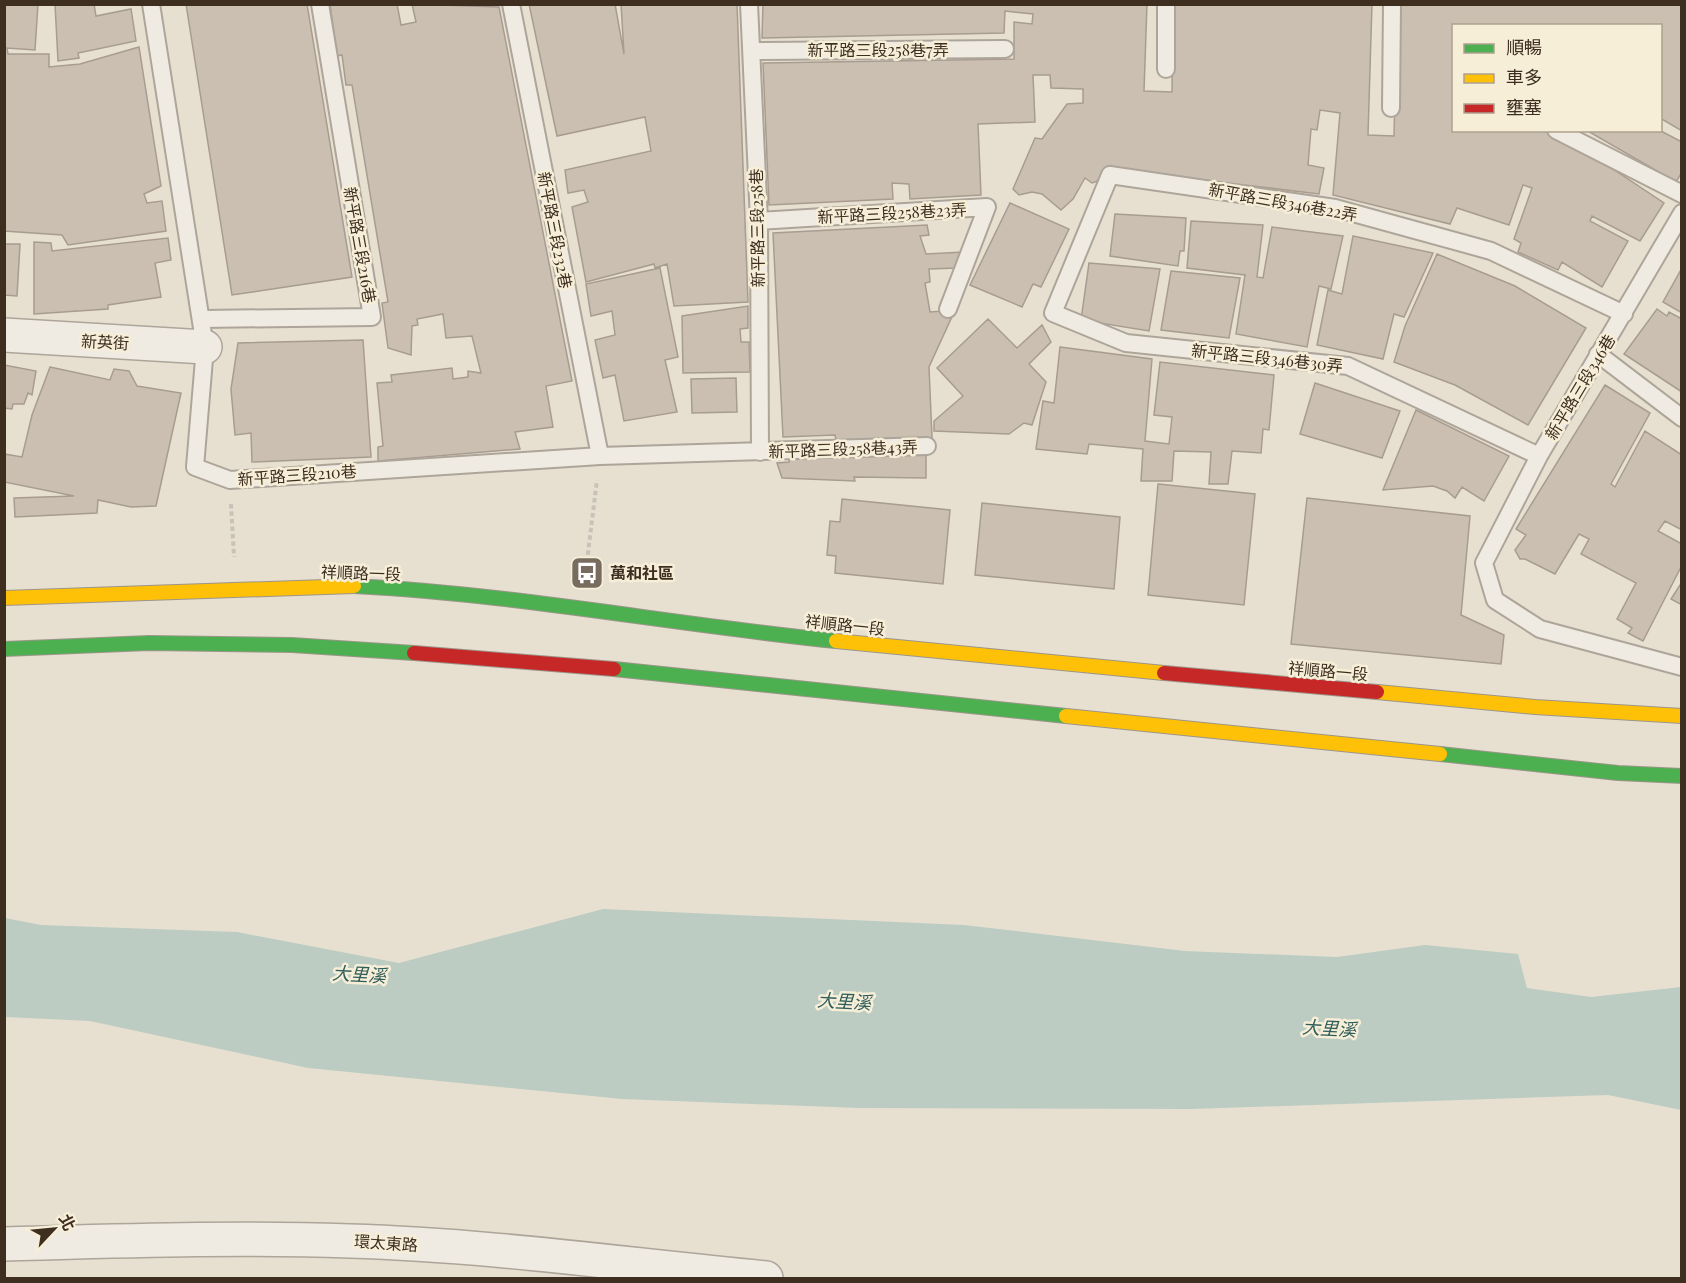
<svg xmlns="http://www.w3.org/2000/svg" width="1686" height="1283" font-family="'Playfair Display','Noto Sans TC',serif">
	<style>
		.water { fill: #bcccc2 }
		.building { fill: #cbbfb2; stroke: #a89c90; stroke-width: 1.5 }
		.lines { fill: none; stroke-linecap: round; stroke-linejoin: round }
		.lane-casing { stroke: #ada599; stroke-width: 20 }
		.street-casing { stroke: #ada599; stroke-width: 36 }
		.fast-casing { stroke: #9c958a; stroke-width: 16 }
		.slow-casing { stroke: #9c958a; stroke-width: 16 }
		.jam-casing { stroke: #9c958a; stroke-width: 16 }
		.path { stroke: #c8c2b9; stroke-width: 4; stroke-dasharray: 4.5 3; stroke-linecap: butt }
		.lane { stroke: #efebe3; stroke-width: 16 }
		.street { stroke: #efebe3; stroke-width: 33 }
		.fast { stroke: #4caf50; stroke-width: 14 }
		.slow { stroke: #ffc107; stroke-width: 14 }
		.jam { stroke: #c62828; stroke-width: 14 }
		.labels { text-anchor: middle; stroke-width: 5; stroke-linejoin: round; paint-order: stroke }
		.street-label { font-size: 16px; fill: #3d2e20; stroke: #f7eed8 }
		.poi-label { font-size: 16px; font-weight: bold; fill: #3d2e20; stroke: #f7eed8; text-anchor: start }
		.water-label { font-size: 18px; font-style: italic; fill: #2f5d5a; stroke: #f7eed8 }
	</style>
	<rect width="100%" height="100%" fill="#e7e0d1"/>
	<!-- water -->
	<path class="water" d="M603 909 964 925 1185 951 1337 957 1425 945 1518 954 1527 988 1591 997 1681 987V1110L1608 1095 1192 1109 859 1108 622 1099 308 1068 90 1021 5 1017V918L41 925 237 932 399 963Z"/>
	<!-- building -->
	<path class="building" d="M4 4H38L35 50 7 48 8 54H49V67L80 64 139 47 161 186 144 194 147 203 162 201 166 231 68 245 62 235 4 231Z
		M55 4H94L96 16 131 9 136 41 78 53 79 58 58 61Z
		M186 4H307L352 277 232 295Z
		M330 4H397L401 25 416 22 412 4 499 7 572 381 546 386 553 427 515 432 520 449 378 461V447L383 446 377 383 392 382 391 375 452 368 453 379 468 377V371L481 373 472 336 446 338 443 314 417 319 418 325 412 326 411 355 388 348 382 303 388 302 352 85H346L342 55 337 56Z
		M529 4H615L624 54 621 4H737L748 302 674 306 667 264 655 268 654 264 586 282 572 207 588 202 584 190 568 193 565 170 651 151 645 117 557 136Z
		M763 4H1147L1144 91 1172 92 1173 4H1372L1368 135 1394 136 1397 4H1682V131L1660 118V26H1454V130H1554L1664 203 1640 241 1592 216 1590 221 1628 241 1602 287 1562 262 1558 270 1518 252 1521 243 1514 239 1532 188 1523 185 1509 225 1457 208 1450 224 1333 195 1340 113 1320 110 1317 130 1311 129 1308 165 1324 168 1319 194 1127 171 1092 183 1085 178 1073 199 1061 210 1042 194 1032 192 1019 195 1013 189 1035 138 1042 139 1067 104 1083 103V89L1051 88 1050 75H1033L1035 122 978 124 981 195 910 199 909 184 892 183 893 199 769 205 763 63 1014 59V22L1032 24 1033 14 1005 11 1004 33 762 38Z
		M1586 130H1659L1682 142V172L1676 182Z
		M1010 203 1069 229 1041 287 1033 284 1022 307 970 285Z
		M1115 214 1186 218 1184 251H1180L1178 266 1110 256Z
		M1191 221 1263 225 1257 277 1263 278 1272 227 1343 236 1331 289 1319 286 1307 347 1236 334 1245 275 1187 268Z
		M927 225 929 235 920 236 926 254 963 252 956 268 929 269 930 282 925 283 930 312 955 310 929 367 932 438 836 441 835 435 783 437 773 233Z
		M1353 236 1433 253 1404 317 1394 314 1383 359 1317 345 1328 290 1342 294Z
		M168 238 171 260 155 263 161 297 108 305V309L34 314V242L51 243 52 251Z
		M4 244H20L17 296 4 295Z
		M1437 254 1515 286 1586 328 1528 425 1455 385 1394 362 1405 326Z
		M1089 263 1160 269 1149 331 1081 320Z
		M660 268 678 357 665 360 677 412 624 421 615 375 603 378 595 340 615 335 612 311 591 316 586 284Z
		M1682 268V313L1663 302Z
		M1171 271 1240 278 1229 338 1161 330Z
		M748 306V328L740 329 741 342H749L750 372 683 373 682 316Z
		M1657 309 1667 316 1669 312 1682 319V392L1624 354Z
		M988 319 1017 348 1042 325 1051 342 1029 364 1046 382 1032 425 1024 423 1009 434 934 431V421L963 396 937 368Z
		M363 340 371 457 252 462 251 433 235 435 231 389 238 343Z
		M1060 347 1152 359 1145 441 1169 444 1172 417 1154 415 1160 362 1274 375 1269 430 1263 429 1261 453 1232 451 1228 484H1209L1211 452 1174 451 1172 481H1141L1143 449 1089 444 1087 454 1036 449 1043 401 1054 403Z
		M4 365 36 371 32 395 28 393 24 404H13L12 409 4 408Z
		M50 367 110 380 114 369 129 371 137 386 181 393 156 506 131 507 98 500 97 513 15 517 14 498 74 496 4 482V454L22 457 32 415Z
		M736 378 737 412 692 413 691 379Z
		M1315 383 1400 411 1382 458 1300 434Z
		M1605 385 1650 413 1611 484 1615 487 1645 431 1682 455V530L1665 521 1658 531 1682 544V565L1643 641 1628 633 1632 628 1617 619 1636 583 1581 554 1589 539 1579 534 1555 574 1525 559H1520L1515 550 1526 535 1516 529Z
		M1416 410 1509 456 1484 501 1462 487 1455 498 1447 491 1433 486 1383 490Z
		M926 455V478L854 477 855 481 782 478 777 463 789 462V456Z
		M1158 484 1255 494 1244 605 1148 595Z
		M1307 498 1470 516 1461 615 1504 635 1501 664 1291 644Z
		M842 499 950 510 943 584 835 573 836 556 827 555 830 521 840 522Z
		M982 503 1120 517 1114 589 975 575Z
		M1682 582V605L1671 599Z"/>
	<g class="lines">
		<!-- lane casing -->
		<g class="lane-casing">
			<path id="lane" d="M151 4 205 347 195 467 230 480 600 456 927 446
				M511 4 600 456
				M749 4 759 221 760 452
				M752 51 1005 49
				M1166 69V4
				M1391 108 1392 4
				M1556 130 1682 194
				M1682 213 1539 456 1484 563 1495 600 1540 629 1682 667
				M759 221 987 207 948 309
				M202 319 372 317 320 4
				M1598 354 1682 418
				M1539 456 1348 366 1126 343 1053 313 1110 175 1335 208 1491 251 1624 314"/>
		</g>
		<!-- street casing -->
		<g class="street-casing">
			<path id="street" d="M4 335 205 347
				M4 1244C120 1241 235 1237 350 1241 489 1245 628 1265 766 1278"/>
		</g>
		<!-- fast casing -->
		<g class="fast-casing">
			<path id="fast" d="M354 586C516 594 675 625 836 641
				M4 649 149 643 292 645 414 653
				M614 669 1066 716
				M1440 754 1618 773 1682 776"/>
		</g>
		<!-- slow casing -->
		<g class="slow-casing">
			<path id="slow" d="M4 598 354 586
				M836 641 1164 673
				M1377 692 1535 707 1682 716
				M1066 716 1440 754"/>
		</g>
		<!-- jam casing -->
		<g class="jam-casing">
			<path id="jam" d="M414 653 614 669
				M1164 673 1377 692"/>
		</g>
		<!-- path -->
		<path class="path" d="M231 504 234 557
			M585 577 597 480"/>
		<!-- lane -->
		<use href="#lane" class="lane"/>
		<!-- street -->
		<use href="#street" class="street"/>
		<!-- fast -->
		<use href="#fast" class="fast"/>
		<!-- slow -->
		<use href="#slow" class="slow"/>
		<!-- jam -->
		<use href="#jam" class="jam"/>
	</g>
	<!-- icons -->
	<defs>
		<g id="bus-square" transform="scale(1.725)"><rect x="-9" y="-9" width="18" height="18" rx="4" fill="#786c5e" stroke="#f7eed8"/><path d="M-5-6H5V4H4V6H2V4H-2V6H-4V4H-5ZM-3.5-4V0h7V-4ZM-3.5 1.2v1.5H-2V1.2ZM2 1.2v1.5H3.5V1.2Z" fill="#fff"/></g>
	</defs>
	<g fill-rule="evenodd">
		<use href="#bus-square" x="587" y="573"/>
	</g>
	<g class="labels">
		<!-- street labels -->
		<g class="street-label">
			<text x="878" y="56">新平路三段258巷7弄</text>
			<text transform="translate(1283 202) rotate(10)" y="6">新平路三段346巷22弄</text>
			<text transform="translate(892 213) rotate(-3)" y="6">新平路三段258巷23弄</text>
			<text transform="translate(757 228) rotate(-91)" y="6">新平路三段258巷</text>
			<text transform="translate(555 230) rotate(79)" y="6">新平路三段232巷</text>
			<text transform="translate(360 245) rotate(80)" y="6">新平路三段216巷</text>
			<text transform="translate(105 342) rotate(3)" y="6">新英街</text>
			<text transform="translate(1267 358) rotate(6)" y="6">新平路三段346巷30弄</text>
			<text transform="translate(1580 387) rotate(-59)" y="6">新平路三段346巷</text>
			<text transform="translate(843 449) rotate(-2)" y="6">新平路三段258巷43弄</text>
			<text transform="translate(297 475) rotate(-4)" y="6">新平路三段210巷</text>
			<text transform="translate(361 573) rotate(2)" y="6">祥順路一段</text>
			<text transform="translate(845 625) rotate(6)" y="6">祥順路一段</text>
			<text transform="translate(1328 671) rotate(5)" y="6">祥順路一段</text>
			<text transform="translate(386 1243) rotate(4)" y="6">環太東路</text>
		</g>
		<!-- poi labels -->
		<g class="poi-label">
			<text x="610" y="579">萬和社區</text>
		</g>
		<!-- water labels -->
		<g class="water-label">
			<text transform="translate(359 975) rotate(3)" y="6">大里溪</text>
			<text transform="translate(844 1002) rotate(3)" y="6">大里溪</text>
			<text transform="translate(1329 1029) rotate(3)" y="6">大里溪</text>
		</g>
	</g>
	<!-- border -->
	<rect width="1686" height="1283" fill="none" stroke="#3d2e20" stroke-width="12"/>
	<!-- legend -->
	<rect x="1452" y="24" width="210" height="108" fill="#f7eed8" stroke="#ada18e" stroke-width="1.5"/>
	<rect x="1464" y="44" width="30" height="9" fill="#4caf50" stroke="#ada18e" stroke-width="1.5"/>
	<text x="1506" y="54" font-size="18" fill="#3d2e20">順暢</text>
	<rect x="1464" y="74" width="30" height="9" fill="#ffc107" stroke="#ada18e" stroke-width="1.5"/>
	<text x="1506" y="84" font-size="18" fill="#3d2e20">車多</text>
	<rect x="1464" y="104" width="30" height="9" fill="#c62828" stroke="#ada18e" stroke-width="1.5"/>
	<text x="1506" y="114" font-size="18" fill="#3d2e20">壅塞</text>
	<!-- north arrow -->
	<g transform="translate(54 1229) rotate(64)" stroke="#f7eed8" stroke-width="4.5" paint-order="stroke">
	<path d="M0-4.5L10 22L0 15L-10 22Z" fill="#3d2e20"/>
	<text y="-9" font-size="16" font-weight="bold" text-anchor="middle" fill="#3d2e20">北</text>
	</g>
</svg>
